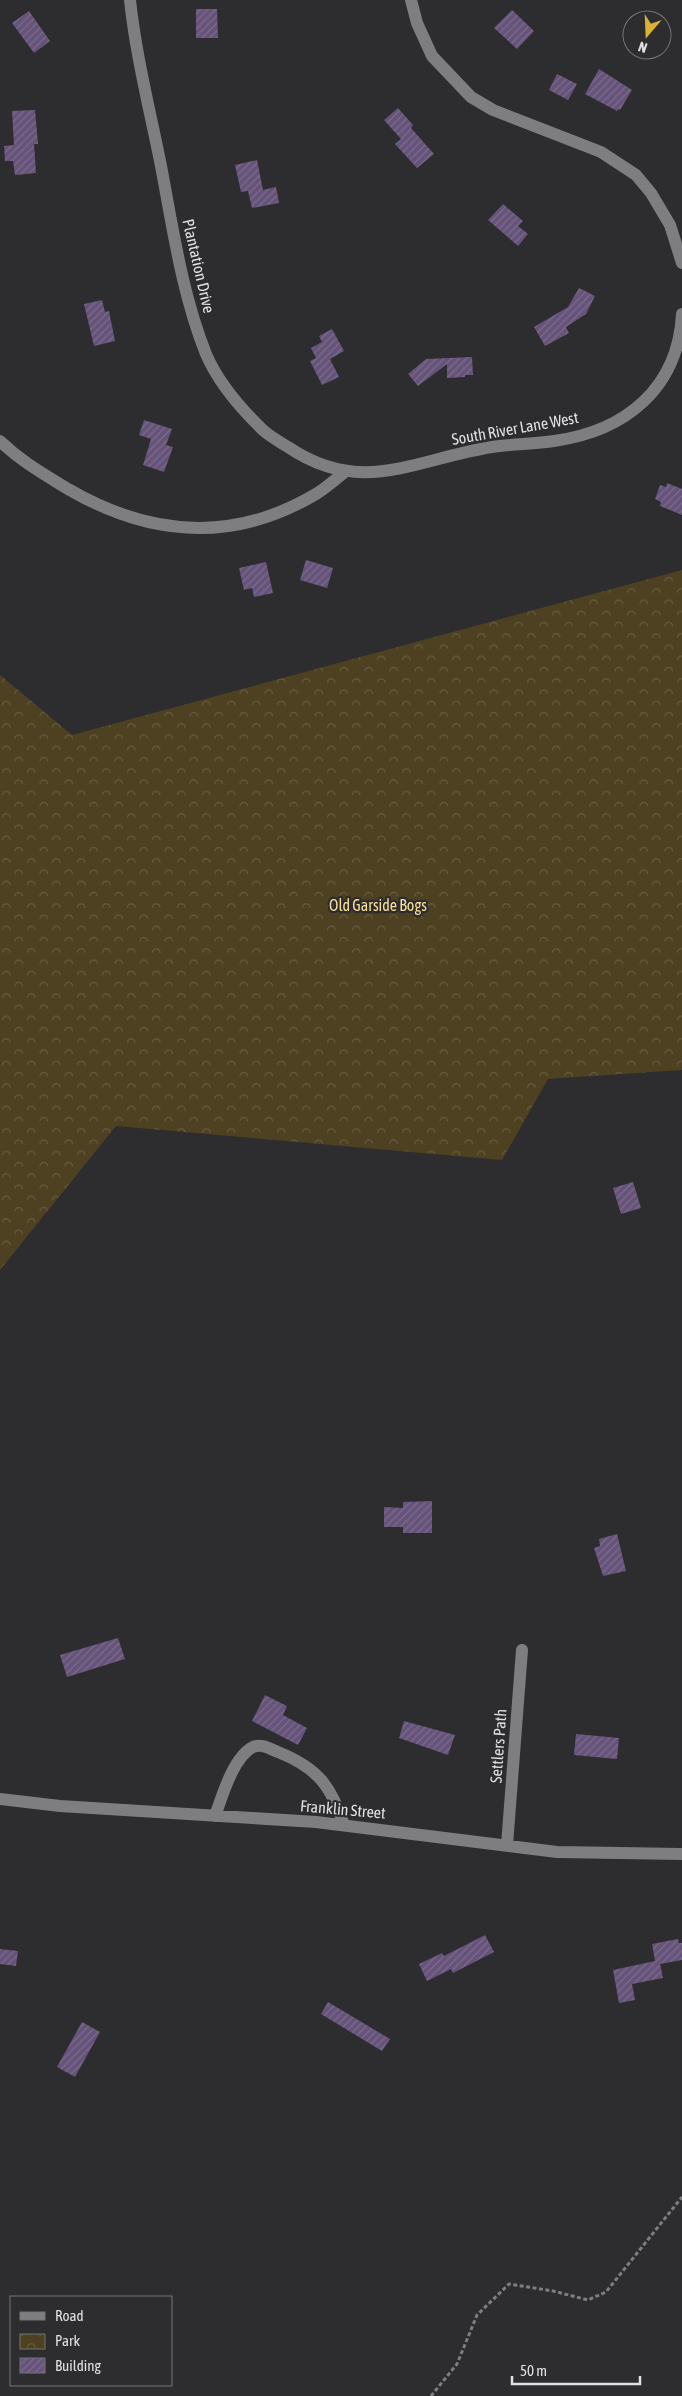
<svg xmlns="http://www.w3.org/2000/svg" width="682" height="2396" font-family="'Asap Condensed',sans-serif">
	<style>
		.park { fill: url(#park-crowns) }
		.building { fill: url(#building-hatch) }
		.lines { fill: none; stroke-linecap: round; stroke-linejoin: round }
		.path { stroke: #7e7d7f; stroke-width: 3; stroke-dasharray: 4 2.5; stroke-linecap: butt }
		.minor { stroke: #7e7d7f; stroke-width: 12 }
		.labels { text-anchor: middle; stroke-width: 4.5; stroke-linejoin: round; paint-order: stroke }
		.street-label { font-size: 16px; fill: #e0dfe1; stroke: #2d2c2e }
		.park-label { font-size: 16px; fill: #fbdf97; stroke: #2d2c2e }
	</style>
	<defs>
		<pattern id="park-crowns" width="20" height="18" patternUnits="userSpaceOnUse" patternTransform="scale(1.25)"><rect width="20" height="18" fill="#4d4121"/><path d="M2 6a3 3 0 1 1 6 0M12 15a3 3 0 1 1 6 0" fill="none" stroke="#665c41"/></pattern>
		<pattern id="building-hatch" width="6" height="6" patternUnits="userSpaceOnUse" patternTransform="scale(1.25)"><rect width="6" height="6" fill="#66537a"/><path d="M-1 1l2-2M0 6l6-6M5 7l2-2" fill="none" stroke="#7c6b8d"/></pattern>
	</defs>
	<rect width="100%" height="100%" fill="#2d2c2e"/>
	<!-- park -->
	<path class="park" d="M682 570V1070L548 1079 502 1160 116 1126 0 1270V675L72 735Z"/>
	<!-- building -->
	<path class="building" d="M196 9H217L218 38H196Z
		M512 10 534 31 517 49 494 28Z
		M29 11 50 41 34 53 12 23Z
		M599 69 632 90 620 110 618 109 617 111 585 94Z
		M557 74 577 84 568 100 549 90Z
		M398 108 413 125 411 128 434 154 417 168 395 144 401 139 384 120Z
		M35 110 38 144H34L36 173 15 175 13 161H5L4 146 14 145 12 111Z
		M257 160 263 190 276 187 279 203 252 208 248 191 241 192 235 165Z
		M503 204 523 221 518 226 528 234 518 246 488 220Z
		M579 288 595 296 586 314 566 327 569 333 545 346 534 327 568 307Z
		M102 300 105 312 109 311 115 341 94 346 84 304Z
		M332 329 344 351 330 359 339 377 322 385 310 361 316 358 311 348 322 342 319 336Z
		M472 357 473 375H465V377L447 378V364L418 386 408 374 426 359Z
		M144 420 172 429 166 445 173 447 164 472 143 465 151 439 139 435Z
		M667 483 682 489V515L660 506 661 502 655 499 660 485 666 487Z
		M306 560 333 568 327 588 300 580Z
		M266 562 273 593 254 597 252 588 244 590 239 568Z
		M633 1182 641 1208 621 1214 613 1188Z
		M432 1501V1533H403V1527H384V1507L403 1508V1502Z
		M617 1534 626 1571 603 1576 594 1548 600 1546 599 1539Z
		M118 1638 125 1659 67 1677 60 1655Z
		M265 1695 287 1706 283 1715 307 1728 298 1745 252 1721Z
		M404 1721 455 1735 448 1755 399 1738Z
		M576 1734 619 1738 617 1759 574 1755Z
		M485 1935 494 1952 453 1973 451 1969 427 1981 419 1964 442 1953 444 1956Z
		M678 1939 679 1943H682V1960L660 1964 663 1978 632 1984 635 2000 619 2003 613 1970 655 1961 652 1944Z
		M0 1949 18 1951 16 1966 0 1964Z
		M328 2002 390 2039 382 2051 321 2014Z
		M82 2022 100 2032 75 2077 57 2067Z"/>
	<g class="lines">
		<!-- path -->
		<path class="path" d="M431 2396 457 2364 477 2315 509 2284 553 2291 588 2300 606 2292 682 2197"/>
		<!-- minor -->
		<path class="minor" d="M130 0C136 56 150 111 161 166 173 229 182 294 206 354 218 382 242 410 264 431 271 437 280 442 288 447 362 497 415 459 492 447 512 444 534 444 554 441 626 431 678 388 682 314
			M411 0 417 23 432 56 471 97 493 110 601 152 636 175 651 193 670 225 682 263
			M0 441C22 462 42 473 68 489 149 536 232 544 316 494 326 488 336 479 346 471
			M0 1799 60 1806 316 1822 557 1852 682 1854
			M215 1816C222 1797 233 1757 253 1747 262 1743 270 1749 278 1752 318 1768 331 1786 344 1825
			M507 1845 522 1650"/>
	</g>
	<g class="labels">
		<!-- street labels -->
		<g class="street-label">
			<text transform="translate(199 266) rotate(77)" y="6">Plantation Drive</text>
			<text transform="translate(515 428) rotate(-10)" y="6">South River Lane West</text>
			<text transform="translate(498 1746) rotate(-86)" y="6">Settlers Path</text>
			<text transform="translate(343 1809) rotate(5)" y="6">Franklin Street</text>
		</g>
		<!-- park labels -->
		<g class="park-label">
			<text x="378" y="911">Old Garside Bogs</text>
		</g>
	</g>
	<!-- legend -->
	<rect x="10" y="2296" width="162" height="90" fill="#2d2c2e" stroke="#757476"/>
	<rect x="20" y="2312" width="25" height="8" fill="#7e7d7f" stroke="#757476"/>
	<text x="55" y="2321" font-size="15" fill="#e0dfe1">Road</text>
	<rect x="20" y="2334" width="25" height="15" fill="url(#park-crowns)" stroke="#757476"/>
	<text x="55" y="2346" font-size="15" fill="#e0dfe1">Park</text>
	<rect x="20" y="2358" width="25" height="15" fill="url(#building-hatch)" stroke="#757476"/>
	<text x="55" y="2371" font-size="15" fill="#e0dfe1">Building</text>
	<!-- north arrow -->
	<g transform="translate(647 35) rotate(199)"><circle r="24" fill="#2d2c2e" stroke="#757476"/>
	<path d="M0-4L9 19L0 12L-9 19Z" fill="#dcb233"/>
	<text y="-8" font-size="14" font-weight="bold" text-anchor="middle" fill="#e0dfe1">N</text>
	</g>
	<!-- scale -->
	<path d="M512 2376v8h128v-8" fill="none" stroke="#e0dfe1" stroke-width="2.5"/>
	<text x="520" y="2376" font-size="15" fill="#e0dfe1" stroke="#2d2c2e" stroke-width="4" paint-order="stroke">50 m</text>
</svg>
